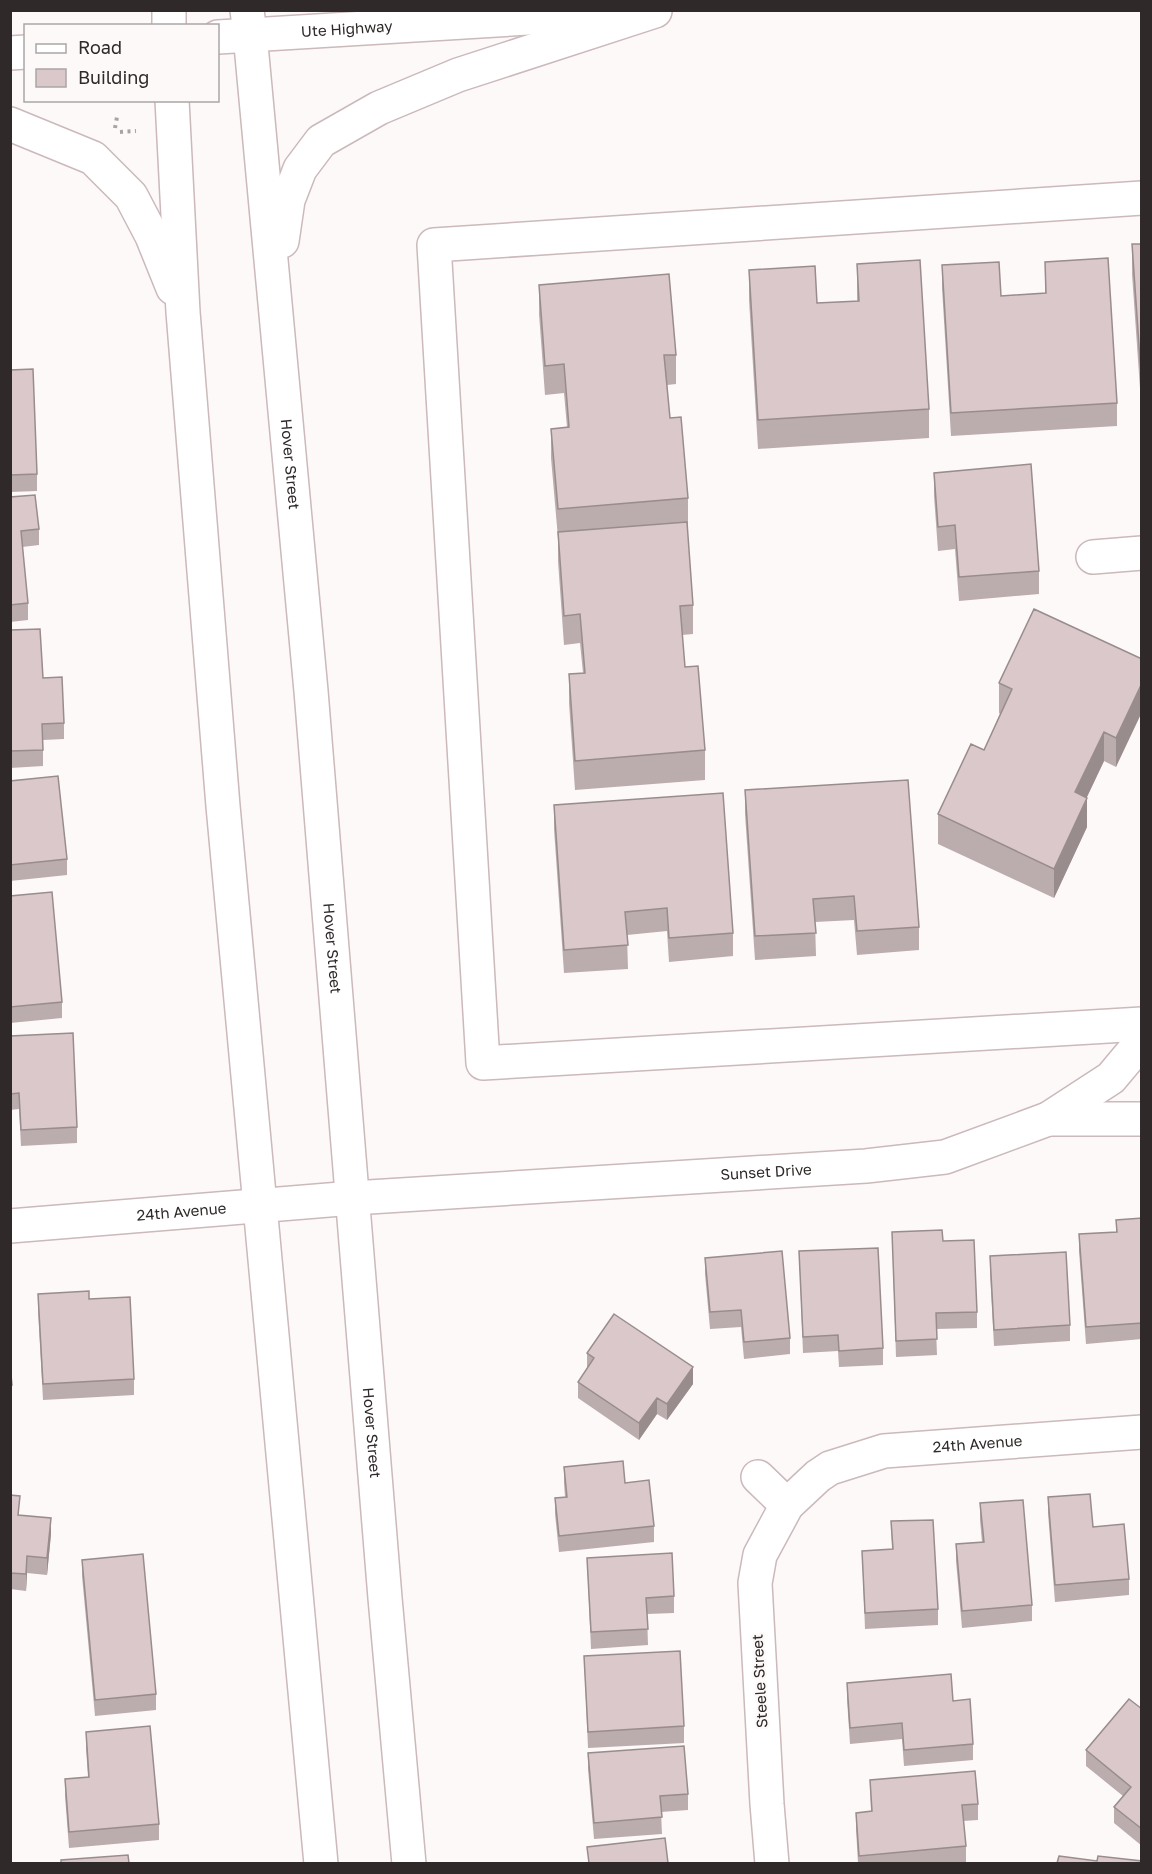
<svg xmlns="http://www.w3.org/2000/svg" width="1152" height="1874" font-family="'Golos Text',sans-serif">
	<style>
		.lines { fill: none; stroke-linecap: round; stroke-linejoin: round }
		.minor-casing { stroke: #cbb9bb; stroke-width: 36 }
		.major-casing { stroke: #cbb9bb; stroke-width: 36 }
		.path { stroke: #a9a4a4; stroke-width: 4; stroke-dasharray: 3 4.5; stroke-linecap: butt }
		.minor { stroke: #fff; stroke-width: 33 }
		.major { stroke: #fff; stroke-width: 33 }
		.wall { fill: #bbacae }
		.shaded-wall { fill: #998c8d }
		.building { fill: #dac8ca; stroke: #998c8d; stroke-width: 1.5 }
		.labels { text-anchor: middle; stroke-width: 5; stroke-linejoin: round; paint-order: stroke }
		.street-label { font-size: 15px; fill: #2f2929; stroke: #fdf9f9 }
	</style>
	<rect width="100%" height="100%" fill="#fdf9f9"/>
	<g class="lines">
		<!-- minor casing -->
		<g class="minor-casing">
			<g id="minor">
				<path d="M169 10V26"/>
				<path d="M247 10 250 34"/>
				<path d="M1142 198 434 245 483 1063 1142 1024"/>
				<path d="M1093 557 1142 553"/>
				<path d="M1048 1119H1142"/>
				<path id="s1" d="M10 1226 353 1198 866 1166 945 1157 1048 1119 1111 1078 1142 1041"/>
				<path d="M758 1477 787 1505"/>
				<path id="s2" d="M772 1864 767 1804 755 1583 760 1555 787 1505 818 1476 830 1468 884 1451 1142 1432"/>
			</g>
		</g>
		<!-- major casing -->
		<g class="major-casing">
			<g id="major">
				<path id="s3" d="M250 34 311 691 385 1598 409 1864"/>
				<path id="s4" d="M218 37 612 13"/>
				<path d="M10 53 26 52"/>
				<path d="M172 100 183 312 223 806 321 1864"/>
				<path d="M10 124 93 158 131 196 152 236 173 288"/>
				<path d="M282 241 288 200 300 169 321 141 379 108 458 75 655 11"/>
			</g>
		</g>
		<!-- path -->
		<path class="path" d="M115 128 117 117
			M120 132 136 131"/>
		<!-- minor -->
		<use href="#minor" class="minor"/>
		<!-- major -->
		<use href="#major" class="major"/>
	</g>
	<!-- wall -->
	<path class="wall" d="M1132 244H1142L1141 403 1132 274Z
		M1045 262 1117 403V426L951 436 942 288V265L1001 296 1045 293Z
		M857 264 929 409V438L758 449 749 300V270L817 303 857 301Z
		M539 285 676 355V384L667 385 670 418 688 498V528H687L693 605V634L682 635 685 667 705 750V780L575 790 569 703V674L583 673 580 643 564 645 558 561V538L551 458V429L567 427 564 393 545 395 539 314Z
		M10 370 37 474V491L10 492Z
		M934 473 1039 571V594L959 601 955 549 938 551 934 496Z
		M10 497 39 529V545L22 547 28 603V620L10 622Z
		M10 630 43 678 64 723V739L43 740V766L10 768Z
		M1142 659 1116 767 1104 761 1087 797V827L1054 898 938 844V814L984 750 1000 714 999 713V683Z
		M10 781 67 859V875L10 881Z
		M745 790 919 927V950L857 955 854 920 815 922 816 956 755 960 745 814Z
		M554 805 733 933V956L669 962 667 931 627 935 628 969 564 973 554 829Z
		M10 896 62 1002V1018L10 1023Z
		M10 1036 77 1127V1143L21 1146 19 1109 10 1110Z
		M1142 1218V1339L1086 1344 1079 1251V1234L1116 1232V1220Z
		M892 1232 943 1241 977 1312V1328L936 1329 937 1355 896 1357Z
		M799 1251 883 1348V1365L839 1367 838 1351 803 1353Z
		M990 1256 1070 1325V1341L994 1346 990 1272Z
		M705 1258 790 1338V1354L744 1359 741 1327 710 1329 705 1274Z
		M38 1294 89 1299 134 1379V1395L43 1400 38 1310Z
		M587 1353 693 1384 667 1420 657 1414 639 1440 578 1398V1382L587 1369Z
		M10 1365 12 1385V1401H10Z
		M564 1467 625 1483 654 1526V1542L559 1552 555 1514V1498L565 1497 564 1483Z
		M10 1495 19 1515 51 1534 47 1575 27 1573 26 1591 10 1589Z
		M1048 1497 1093 1527 1129 1579V1595L1055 1602 1048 1513Z
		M980 1503 1032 1605V1621L962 1628 956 1561V1544L982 1542 980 1520Z
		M891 1521 938 1609V1625L865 1629 862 1551 892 1549Z
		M587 1558 674 1596V1613L647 1614 648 1645 591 1649Z
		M82 1560 156 1694V1710L95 1716 82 1576Z
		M584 1656 684 1726V1743L588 1748Z
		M847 1683 953 1701 973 1744V1760L904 1766 902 1739 850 1744 847 1699Z
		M1142 1709V1846L1114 1823V1807L1123 1796 1086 1766V1750Z
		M86 1732 159 1824V1840L69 1848 65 1796V1779L88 1777 86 1748Z
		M588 1753 688 1794V1810L661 1812 662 1834 594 1839 588 1769Z
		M870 1780 978 1804V1820L963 1821 966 1846V1863H858L856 1829V1813L871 1812Z"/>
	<!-- shaded-wall -->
	<path class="shaded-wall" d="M1142 683V712L1116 767V738Z
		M1104 732V761L1075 822V792Z
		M1087 798V827L1054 898V869Z
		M693 1367V1384L667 1420V1404Z
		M657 1398V1414L639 1440V1423Z
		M51 1518V1534L47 1575V1558Z
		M27 1556V1573L26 1591V1574Z"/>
	<!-- building -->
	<path class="building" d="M1132 244H1142L1141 374Z
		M1108 258 1117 403 951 413 942 265 999 262 1001 296 1046 293 1045 262Z
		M920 260 929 409 758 420 749 270 815 266 817 303 859 301 857 264Z
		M669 274 676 355H664L670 418 681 417 688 498 558 509 551 429 569 427 564 364 545 366 539 285Z
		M33 369 37 474 10 475V370Z
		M1031 464 1039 571 959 577 955 525 938 527 934 473Z
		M35 495 39 529 21 531 28 603 10 605V497Z
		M687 522 693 605 680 606 685 667 698 666 705 750 575 761 569 674 585 673 580 614 564 616 558 532Z
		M1034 609 1142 659V683L1116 738 1104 732 1075 792 1087 798 1054 869 938 814 971 744 984 750 1012 689 999 683Z
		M40 629 43 678 62 677 64 723 42 724 43 750 10 751V630Z
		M58 776 67 859 10 865V781Z
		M908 780 919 927 857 931 854 896 813 899 816 933 755 936 745 790Z
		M723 793 733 933 669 938 667 908 625 912 628 945 564 950 554 805Z
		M52 892 62 1002 10 1007V896Z
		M73 1033 77 1127 21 1130 19 1093 10 1094V1036Z
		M1142 1218V1323L1086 1327 1079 1234 1117 1232 1116 1220Z
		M942 1230 943 1241 974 1240 977 1312 936 1313 937 1339 896 1341 892 1232Z
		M878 1248 883 1348 839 1351 838 1335 803 1337 799 1251Z
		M782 1251 790 1338 744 1342 741 1310 710 1312 705 1258Z
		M1066 1252 1070 1325 994 1330 990 1256Z
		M89 1291V1299L130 1297 134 1379 43 1384 38 1294Z
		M614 1314 693 1367 667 1404 657 1398 639 1423 578 1382 594 1358 587 1353Z
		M10 1365 12 1385H10Z
		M623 1461 625 1483 649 1480 654 1526 559 1536 555 1498 567 1497 564 1467Z
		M1090 1494 1093 1527 1124 1524 1129 1579 1055 1585 1048 1497Z
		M10 1495 20 1496 18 1515 51 1518 47 1558 27 1556 26 1574 10 1573Z
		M1023 1500 1032 1605 962 1611 956 1544 984 1542 980 1503Z
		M933 1520 938 1609 865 1613 862 1551 893 1549 891 1521Z
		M672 1553 674 1596 646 1598 648 1629 591 1632 587 1558Z
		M143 1554 156 1694 95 1700 82 1560Z
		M680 1651 684 1726 588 1732 584 1656Z
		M951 1674 953 1701 970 1699 973 1744 904 1750 902 1723 850 1728 847 1683Z
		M1129 1699 1142 1709V1829L1114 1807 1131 1787 1086 1750Z
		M150 1726 159 1824 69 1832 65 1779 89 1777 86 1732Z
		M684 1746 688 1794 660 1796 662 1817 594 1823 588 1753Z
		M975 1771 978 1804 962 1805 966 1846 859 1856 856 1813 872 1811 870 1780Z
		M665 1838 668 1863H589L587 1847Z
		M128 1855 129 1863H61V1860Z
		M1059 1856 1097 1861 1098 1856 1142 1861V1863H1057Z"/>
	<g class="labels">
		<!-- street labels -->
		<g class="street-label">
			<text dy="5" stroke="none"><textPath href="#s4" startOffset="129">Ute Highway</textPath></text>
			<text dy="5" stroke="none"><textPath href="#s3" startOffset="432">Hover Street</textPath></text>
			<text dy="5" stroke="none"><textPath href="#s3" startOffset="918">Hover Street</textPath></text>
			<text dy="5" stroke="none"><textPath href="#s1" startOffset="758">Sunset Drive</textPath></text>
			<text dy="5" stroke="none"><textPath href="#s1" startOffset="172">24th Avenue</textPath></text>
			<text dy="5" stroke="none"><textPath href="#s3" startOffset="1404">Hover Street</textPath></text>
			<text dy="5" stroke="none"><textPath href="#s2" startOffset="574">24th Avenue</textPath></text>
			<text transform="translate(760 1681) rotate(-93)" y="5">Steele Street</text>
		</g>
	</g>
	<!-- border -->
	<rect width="1152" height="1874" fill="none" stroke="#2f2929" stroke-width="24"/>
	<!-- legend -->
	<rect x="24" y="24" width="195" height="78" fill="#fdf9f9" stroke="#aba6a6" stroke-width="1.5"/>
	<rect x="36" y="44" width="30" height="9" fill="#ffffff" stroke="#aba6a6" stroke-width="1.5"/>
	<text x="78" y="54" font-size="18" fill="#2f2929">Road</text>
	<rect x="36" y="69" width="30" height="18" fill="#dac8ca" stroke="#aba6a6" stroke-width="1.5"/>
	<text x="78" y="84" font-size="18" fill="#2f2929">Building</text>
</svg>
